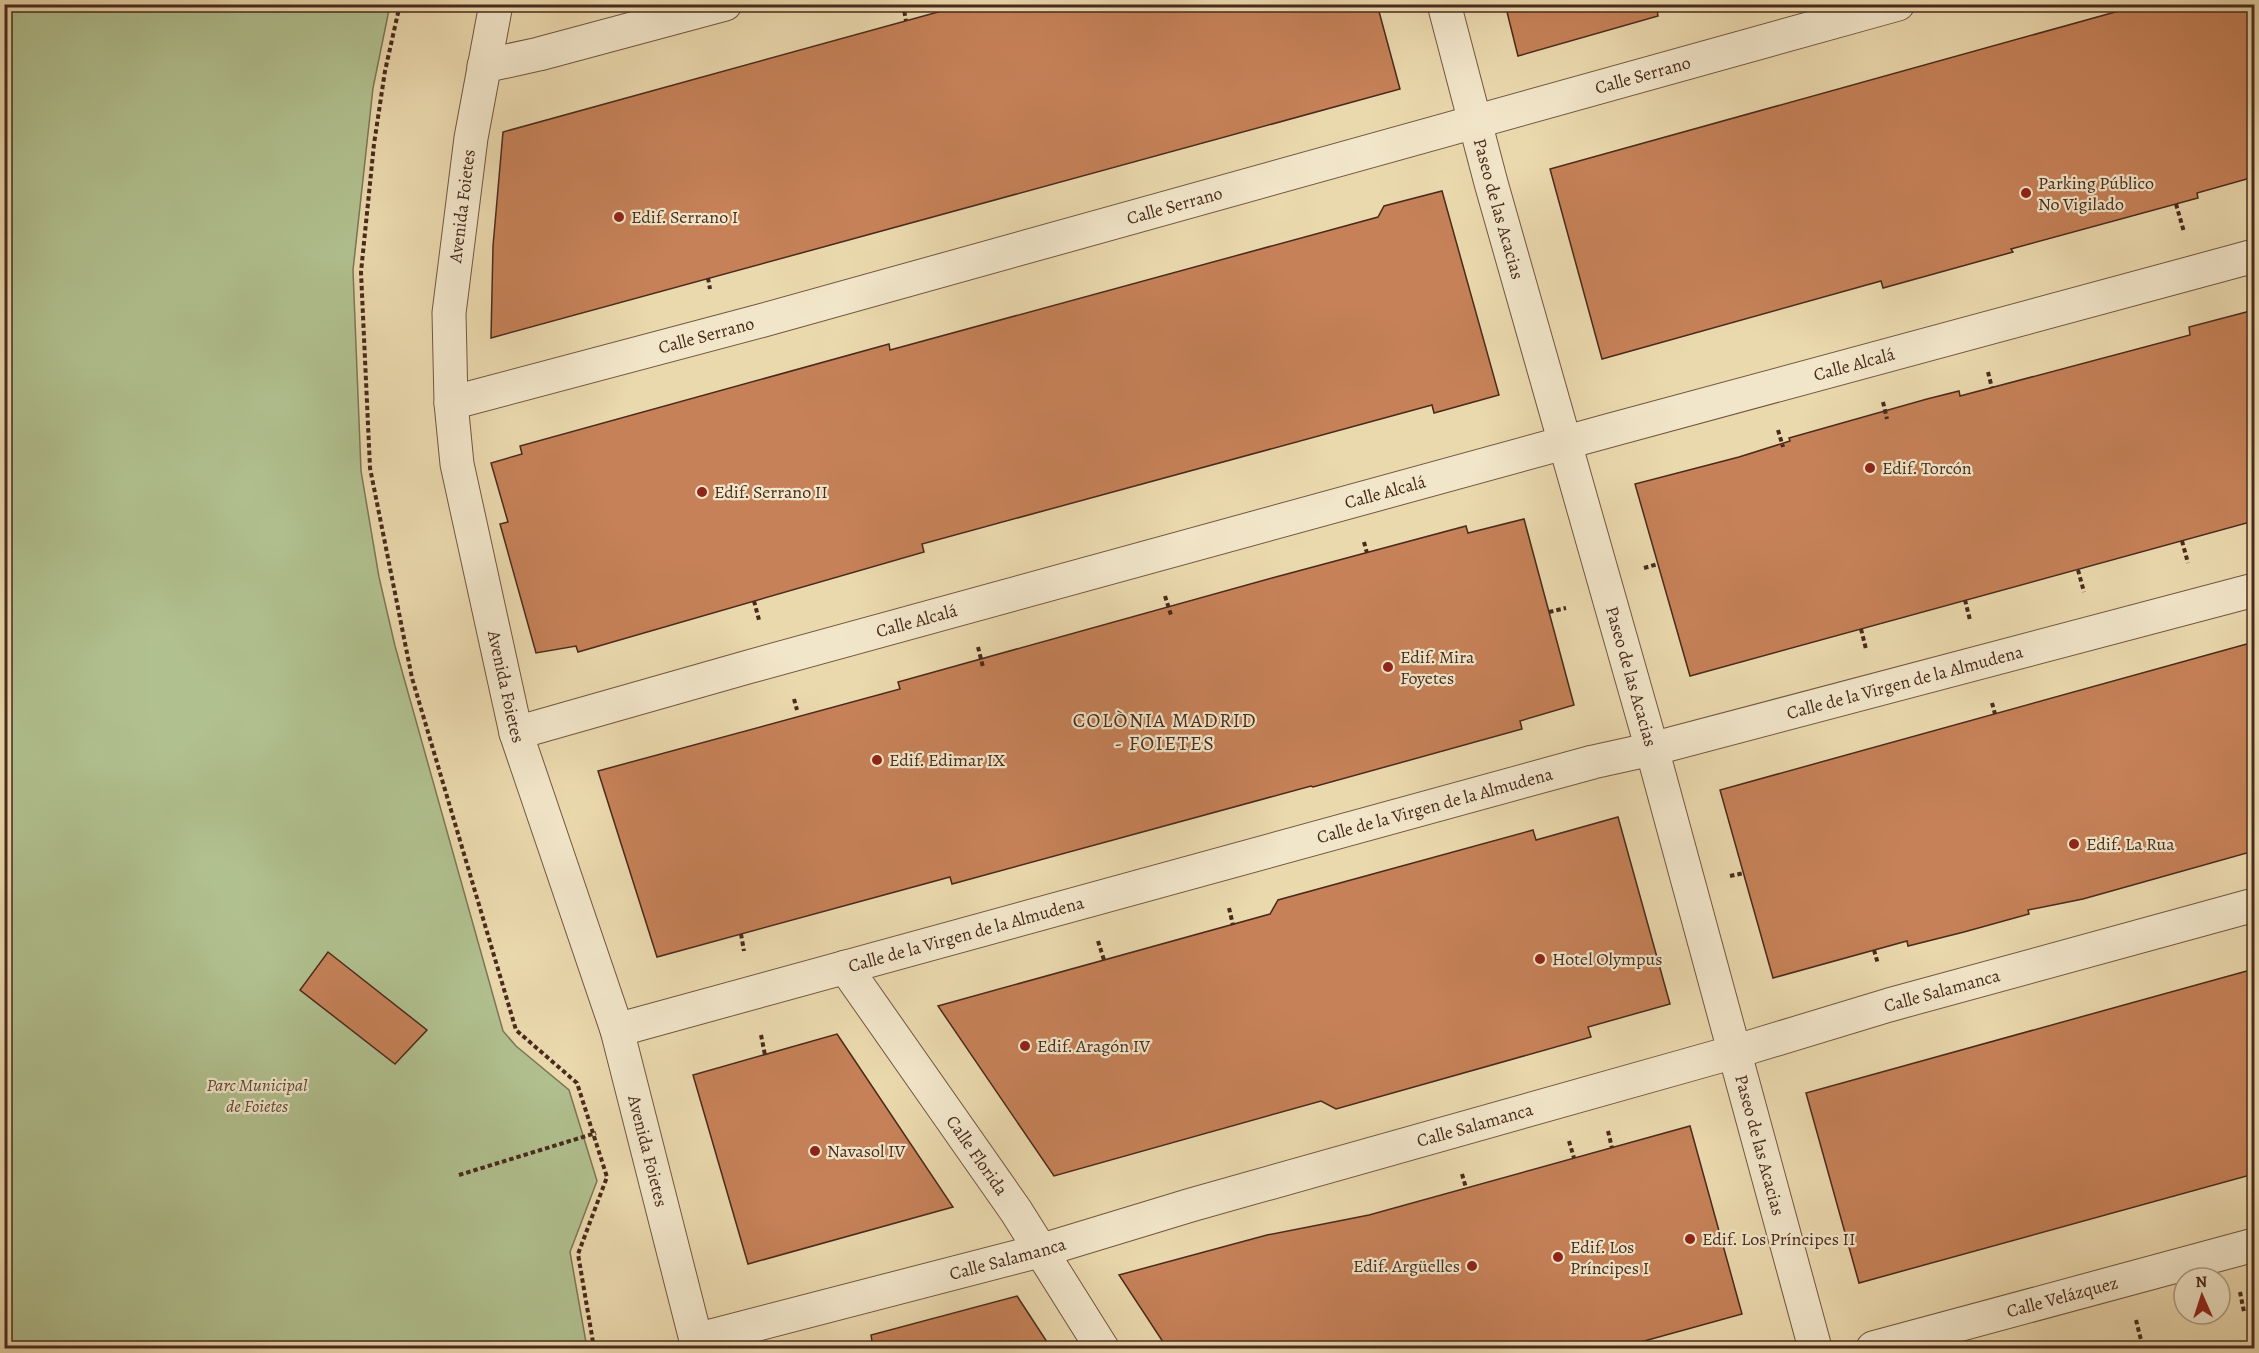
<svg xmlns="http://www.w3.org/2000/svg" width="2259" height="1353" font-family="Alegreya,serif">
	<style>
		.green { fill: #b1c08f; stroke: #7d7556; stroke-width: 1.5 }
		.building { fill: #c68158; stroke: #492a1c; stroke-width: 1.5 }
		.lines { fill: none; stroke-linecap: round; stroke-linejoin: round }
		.street-casing { stroke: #725640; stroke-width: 35 }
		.path { stroke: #492a1c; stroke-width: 4; stroke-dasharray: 4.5 3; stroke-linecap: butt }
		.street { stroke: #f2e6ca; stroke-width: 33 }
		.poi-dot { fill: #8f2418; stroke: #f2e6ca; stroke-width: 2 }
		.labels { text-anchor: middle; stroke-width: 4.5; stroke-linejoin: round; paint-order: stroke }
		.street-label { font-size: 18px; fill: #492a1c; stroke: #f2e6ca }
		.poi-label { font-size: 18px; fill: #492a1c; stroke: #f2e6ca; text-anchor: start }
		.park-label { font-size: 18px; font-style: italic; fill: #5e4833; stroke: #f2e6ca }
		.neighbourhood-label { font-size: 20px; letter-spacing: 1.5px; fill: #492a1c; stroke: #f2e6ca }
	</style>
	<rect width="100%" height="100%" fill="#ebd9ae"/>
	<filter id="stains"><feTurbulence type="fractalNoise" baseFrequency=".00333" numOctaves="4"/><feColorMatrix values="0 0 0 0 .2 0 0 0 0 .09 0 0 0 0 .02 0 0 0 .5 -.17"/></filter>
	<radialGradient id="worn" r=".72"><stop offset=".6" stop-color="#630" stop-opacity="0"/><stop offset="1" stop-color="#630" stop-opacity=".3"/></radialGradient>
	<!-- green -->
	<path class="green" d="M5 5H390L373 88 353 270 361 471 379 577 395 646 503 1031 516 1046 569 1090 594 1171 597 1181 570 1252 587 1348H5Z"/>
	<!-- building -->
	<path class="building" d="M967 4H1377L1400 89 491 338 493 246 503 132Z
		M1505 4H1656L1658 16 1518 56Z
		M2144 4H2254V177L2197 193 2198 198 2011 249 2013 252 1883 288 1881 281 1602 359 1550 169Z
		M1442 191 1499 395 1434 413 1432 405 922 544 924 552 578 652 576 646 536 653 500 524 508 522 491 463 522 454 520 446 889 344 890 350 1378 217 1384 206Z
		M2254 310V521L1690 676 1635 484 1739 457 1790 441 1789 438 1927 399 1959 391 1960 396 2190 335 2189 327Z
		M1524 519 1574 705 1520 721 1522 729 1313 787 1311 786 952 884 950 877 657 957 598 771 900 689 898 682 1272 578 1466 526 1468 533Z
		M2254 642V851L2083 899 2028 910 2029 914 1964 932 1908 946 1907 941 1773 978 1720 790Z
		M1618 817 1670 1004 1588 1027 1591 1037 1336 1109 1321 1101 1054 1176 938 1006 1270 914 1278 900 1533 830 1536 840Z
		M328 952 427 1030 395 1064 300 990Z
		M2254 969V1174L1859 1283 1806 1093Z
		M837 1034 953 1207 748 1264 693 1075Z
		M1690 1126 1742 1314 1619 1348H1167L1119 1275 1267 1235 1369 1215Z
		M1017 1296 1051 1348H873L871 1335Z"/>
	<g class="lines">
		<!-- street casing -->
		<g class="street-casing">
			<g id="street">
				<path id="s1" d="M496 4 471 138 449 313 451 403 457 464 516 733 617 1030 696 1340V1348"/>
				<path id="s2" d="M1444 4 1491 183 1652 749 1815 1348"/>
				<path d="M484 66 539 54 725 4"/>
				<path id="s3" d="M451 403 760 321 1898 4"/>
				<path id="s4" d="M516 733 748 667 1611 430 2254 256"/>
				<path id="s5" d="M845 967 1016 1211 1102 1348"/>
				<path id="s6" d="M617 1030 1593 762 1652 749 2254 590"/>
				<path id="s7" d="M696 1340 1043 1250 1191 1205 1734 1052 1889 1005 2254 905"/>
				<path id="s8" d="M1873 1348 2254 1245"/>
			</g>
		</g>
		<!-- path -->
		<path class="path" d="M400 4 385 71 374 144 361 272 370 468 412 678 516 1030 577 1083 607 1177 578 1254 594 1348
			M903 4 906 21
			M2176 204 2184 232
			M708 278 710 289
			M1988 372 1992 388
			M1883 402 1887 419
			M1778 430 1783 447
			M2182 541 2188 563
			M1364 542 1367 553
			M1644 568 1658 564
			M2078 570 2084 592
			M1165 596 1171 615
			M1965 600 1970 620
			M754 601 759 620
			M1549 612 1566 608
			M1861 629 1866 649
			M978 647 983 667
			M794 699 797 710
			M1992 703 1995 714
			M1730 876 1744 873
			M1229 908 1233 925
			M741 934 744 951
			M1098 941 1104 960
			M1874 950 1878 964
			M761 1035 765 1055
			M1608 1131 1612 1148
			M1569 1141 1574 1158
			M1462 1174 1466 1188
			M459 1175 596 1133
			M2240 1292 2244 1312
			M2136 1320 2141 1340"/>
		<!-- street -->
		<use href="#street" class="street"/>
	</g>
	<!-- markers -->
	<g class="poi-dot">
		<circle cx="2026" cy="193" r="6"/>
		<circle cx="619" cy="217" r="6"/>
		<circle cx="1870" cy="468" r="6"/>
		<circle cx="702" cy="492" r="6"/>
		<circle cx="1388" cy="667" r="6"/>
		<circle cx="877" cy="760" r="6"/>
		<circle cx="2074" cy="844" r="6"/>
		<circle cx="1540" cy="959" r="6"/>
		<circle cx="1025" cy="1046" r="6"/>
		<circle cx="815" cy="1151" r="6"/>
		<circle cx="1690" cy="1239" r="6"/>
		<circle cx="1558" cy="1257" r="6"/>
		<circle cx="1472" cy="1266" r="6"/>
	</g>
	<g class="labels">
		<!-- street labels -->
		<g class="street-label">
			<text dy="6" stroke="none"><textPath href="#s3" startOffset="1236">Calle Serrano</textPath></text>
			<text dy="6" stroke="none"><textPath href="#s3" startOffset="750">Calle Serrano</textPath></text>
			<text transform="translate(462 206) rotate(-83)" y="6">Avenida Foietes</text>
			<text dy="6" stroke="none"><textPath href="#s2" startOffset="212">Paseo de las Acacias</textPath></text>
			<text dy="6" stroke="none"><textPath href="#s3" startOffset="264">Calle Serrano</textPath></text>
			<text dy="6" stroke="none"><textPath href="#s4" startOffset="1388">Calle Alcalá</textPath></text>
			<text dy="6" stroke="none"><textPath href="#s4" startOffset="902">Calle Alcalá</textPath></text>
			<text dy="6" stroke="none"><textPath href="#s4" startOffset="416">Calle Alcalá</textPath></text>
			<text dy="6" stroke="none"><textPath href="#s2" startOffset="698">Paseo de las Acacias</textPath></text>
			<text dy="6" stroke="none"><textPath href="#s6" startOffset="1334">Calle de la Virgen de la Almudena</textPath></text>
			<text dy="6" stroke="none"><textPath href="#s1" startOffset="692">Avenida Foietes</textPath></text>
			<text dy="6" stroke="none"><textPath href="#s6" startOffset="848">Calle de la Virgen de la Almudena</textPath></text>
			<text dy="6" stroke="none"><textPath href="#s6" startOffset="362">Calle de la Virgen de la Almudena</textPath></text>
			<text dy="6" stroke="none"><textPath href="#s7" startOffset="1294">Calle Salamanca</textPath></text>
			<text dy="6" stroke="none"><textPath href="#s7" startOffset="808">Calle Salamanca</textPath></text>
			<text dy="6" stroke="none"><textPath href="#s2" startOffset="1184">Paseo de las Acacias</textPath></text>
			<text dy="6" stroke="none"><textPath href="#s1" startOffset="1178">Avenida Foietes</textPath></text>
			<text dy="6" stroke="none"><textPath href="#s5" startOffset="230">Calle Florida</textPath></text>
			<text dy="6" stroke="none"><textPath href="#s7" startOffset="322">Calle Salamanca</textPath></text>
			<text dy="6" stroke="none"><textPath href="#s8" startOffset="196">Calle Velázquez</textPath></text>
		</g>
		<!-- poi labels -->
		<g class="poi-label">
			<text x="2038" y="189">Parking Público<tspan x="2038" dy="21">No Vigilado</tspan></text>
			<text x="631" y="223">Edif. Serrano I</text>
			<text x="1882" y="474">Edif. Torcón</text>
			<text x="714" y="498">Edif. Serrano II</text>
			<text x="1400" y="663">Edif. Mira<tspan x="1400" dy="21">Foyetes</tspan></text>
			<text x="889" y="766">Edif. Edimar IX</text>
			<text x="2086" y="850">Edif. La Rua</text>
			<text x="1552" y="965">Hotel Olympus</text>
			<text x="1037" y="1052">Edif. Aragón IV</text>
			<text x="827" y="1157">Navasol IV</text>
			<text x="1702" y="1245">Edif. Los Príncipes II</text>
			<text x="1570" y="1253">Edif. Los<tspan x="1570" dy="21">Príncipes I</tspan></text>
			<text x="1460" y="1272" text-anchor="end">Edif. Argüelles</text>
		</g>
		<!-- park labels -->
		<g class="park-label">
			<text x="257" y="1091">Parc Municipal<tspan x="257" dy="21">de Foietes</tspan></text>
		</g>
		<!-- neighbourhood labels -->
		<g class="neighbourhood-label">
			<text x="1165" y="727">COLÒNIA MADRID<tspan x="1165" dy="23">- FOIETES</tspan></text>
		</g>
	</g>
	<!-- margin -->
	<rect width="2259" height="1353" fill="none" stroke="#ebd9ae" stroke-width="24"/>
	<rect x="6" y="6" width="2247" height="1341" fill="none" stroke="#492a1c" stroke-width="3"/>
	<rect x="12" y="12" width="2235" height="1329" fill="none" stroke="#492a1c" stroke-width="1.5"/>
	<!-- north arrow -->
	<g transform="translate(2202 1296) rotate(357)"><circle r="28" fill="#f2e6ca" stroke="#ae9b84" stroke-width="1.5"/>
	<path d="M0-4.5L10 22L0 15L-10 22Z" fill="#8f2418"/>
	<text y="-9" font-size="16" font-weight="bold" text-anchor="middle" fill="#492a1c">N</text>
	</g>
	<rect width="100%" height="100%" filter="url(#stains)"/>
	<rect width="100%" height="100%" fill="url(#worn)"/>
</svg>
